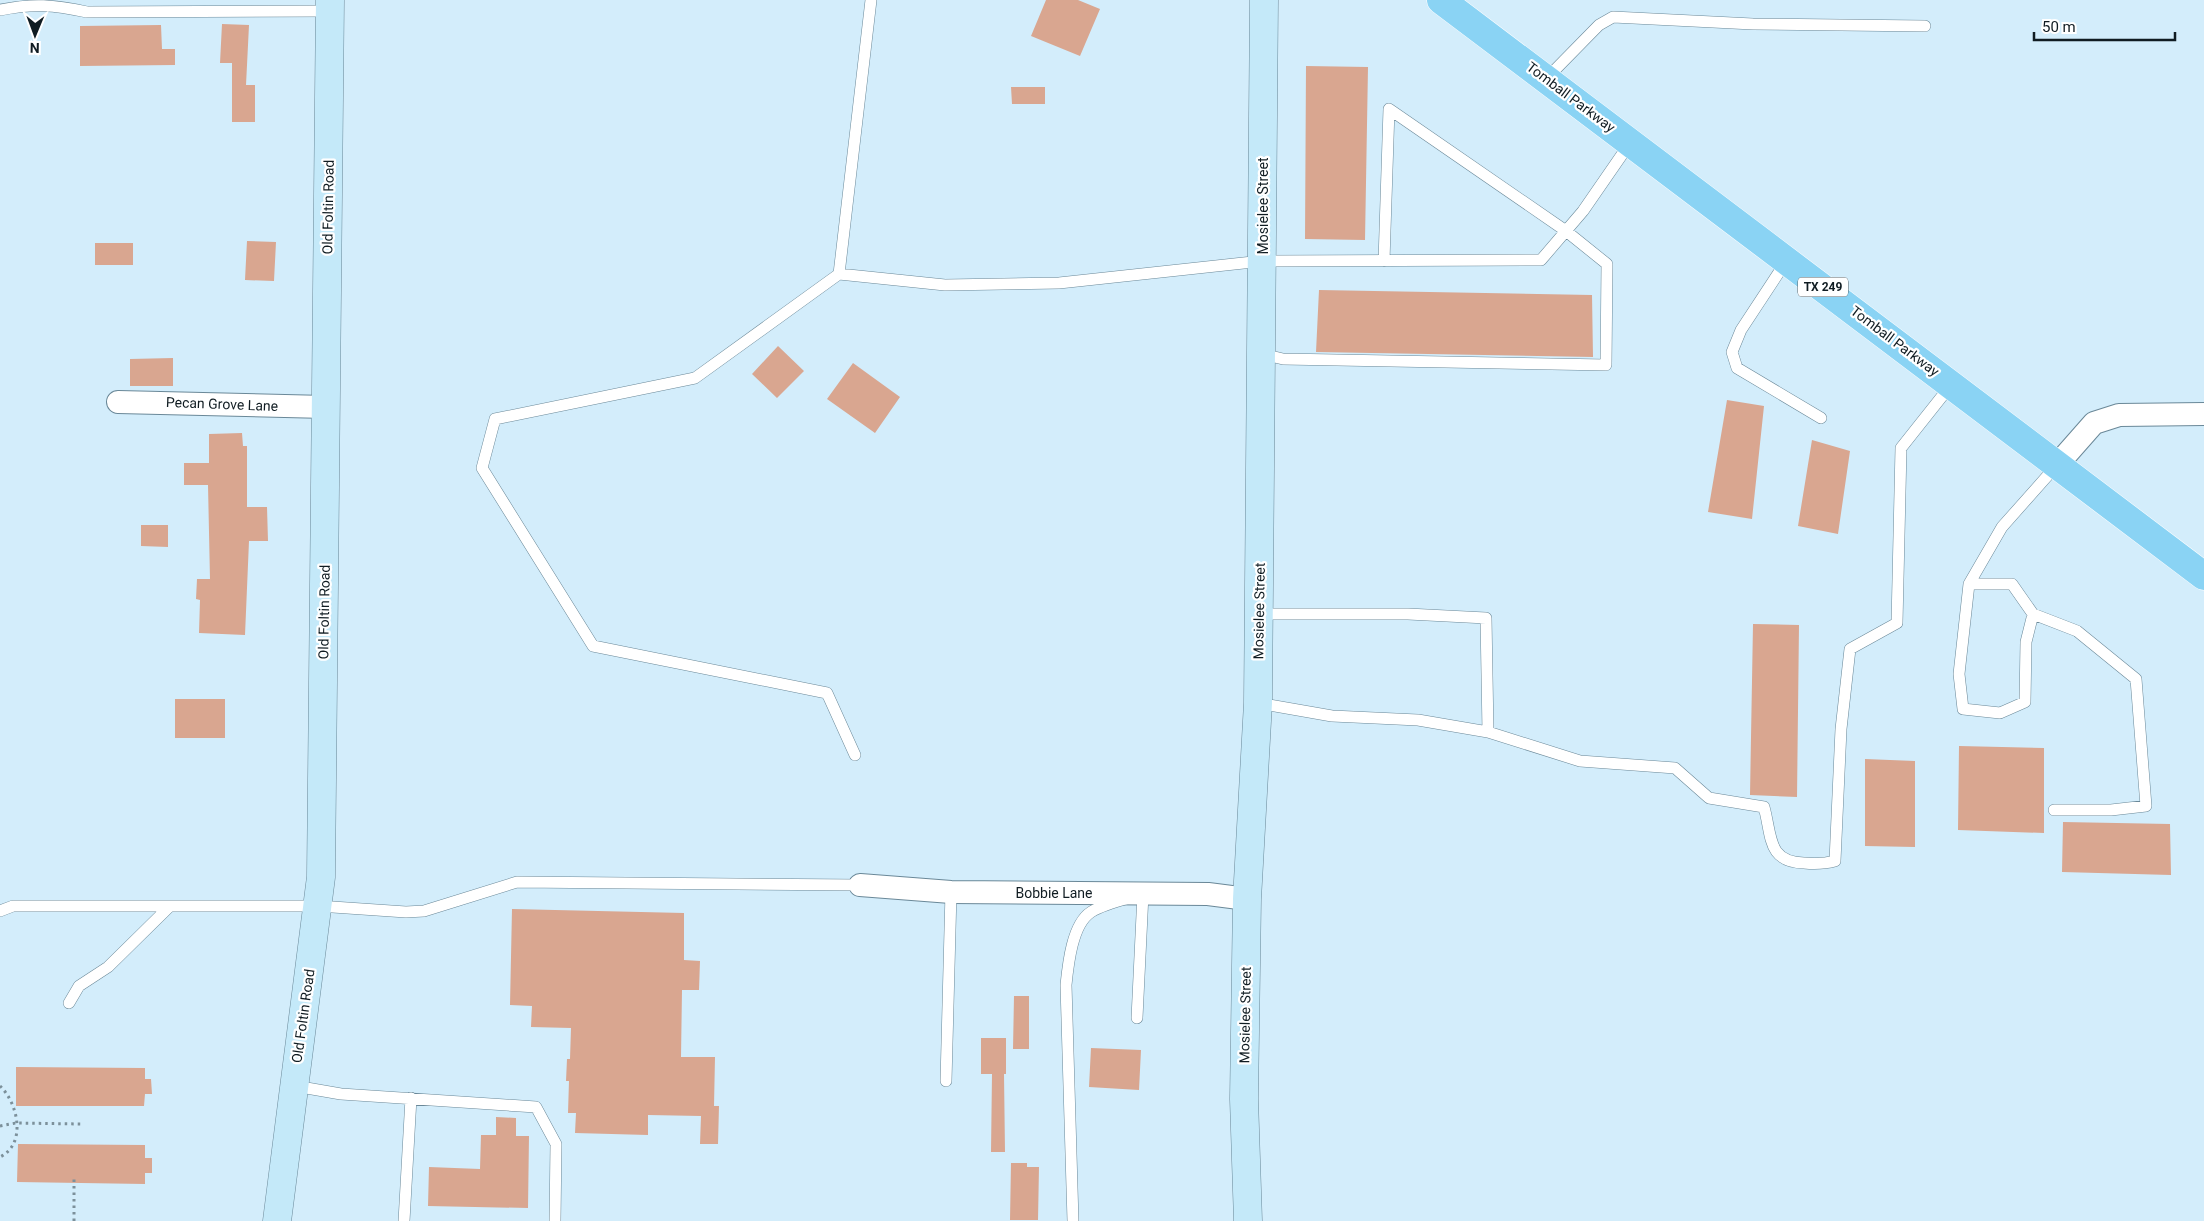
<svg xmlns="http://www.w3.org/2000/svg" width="2204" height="1221" font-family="Roboto,sans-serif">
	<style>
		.building { fill: #d9a690 }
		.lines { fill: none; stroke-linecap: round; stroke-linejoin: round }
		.lane-casing { stroke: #6a8898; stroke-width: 12 }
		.street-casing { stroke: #6a8898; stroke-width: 24 }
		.secondary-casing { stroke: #6a8898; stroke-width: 29 }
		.primary-casing { stroke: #fff; stroke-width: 29 }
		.path { stroke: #7c909a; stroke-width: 3; stroke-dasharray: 2.5 4; stroke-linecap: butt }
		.lane { stroke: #fff; stroke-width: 11 }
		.street { stroke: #fff; stroke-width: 22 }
		.secondary { stroke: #c4e9f9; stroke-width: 28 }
		.primary { stroke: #8ad3f4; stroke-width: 28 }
		.labels { text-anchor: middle; stroke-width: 4.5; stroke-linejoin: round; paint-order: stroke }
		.shield { fill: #fff; stroke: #586064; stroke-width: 1 }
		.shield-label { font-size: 12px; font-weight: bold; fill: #101c22 }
		.street-label { font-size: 14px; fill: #101c22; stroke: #fff }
	</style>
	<rect width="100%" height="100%" fill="#d3edfb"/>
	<!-- building -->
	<path class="building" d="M1046 0H1078L1100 9 1080 56 1031 36Z
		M222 24 249 25 246 85H255V122H232V63H220Z
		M161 25 162 49H175V65L80 66V26Z
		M1306 66 1368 67 1365 240 1305 239Z
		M1011 87H1045V104H1012Z
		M247 241 276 242 274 281 245 280Z
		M95 243H133V265H95Z
		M1319 290 1592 295 1593 357 1316 352Z
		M778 346 804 371 777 398 752 374Z
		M173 358V386H130V359Z
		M853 363 900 397 875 433 827 399Z
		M1727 400 1764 406 1752 519 1708 512Z
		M242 433 243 446H247V507H267L268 541H249L245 635 199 633 200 600 196 599 197 579H210L208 485H184V463H209V434Z
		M1812 440 1850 451 1838 534 1798 526Z
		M141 525H168V547L141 546Z
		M1753 624 1799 625 1797 797 1750 795Z
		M175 699H225V738H175Z
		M1959 746 2044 748V833L1958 830Z
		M1865 759 1915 761V847L1865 846Z
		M2063 822 2170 824 2171 875 2062 872Z
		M512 909 684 913V960L700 961 699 990H682L681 1057H715L714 1106H719L718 1144H700L701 1116 648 1115V1135L575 1133 576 1113H568L569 1081H566L567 1059H570L571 1028 531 1027 532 1006 510 1005Z
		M1014 996H1029V1049H1013Z
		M981 1038H1006V1074H1004L1005 1152H991L992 1074H981Z
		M1091 1048 1141 1050 1139 1090 1089 1087Z
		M16 1067 145 1068V1079H151L152 1094H145L144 1106H16Z
		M496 1117 516 1118V1136H529L528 1208 428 1206 429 1167 480 1169 481 1135H496Z
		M18 1144 145 1145V1158H152V1173H145V1184L17 1182Z
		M1011 1163H1027V1167H1039L1038 1220H1010Z"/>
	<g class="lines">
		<!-- lane casing -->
		<g class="lane-casing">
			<path id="lane" d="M0 10C33 3 54 5 87 12L330 11
				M1546 79 1599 25 1613 17 1753 24 1925 26
				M1787 260 1741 330 1732 352 1737 368 1821 418
				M839 274 945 285 1059 283 1262 261 1541 260 1583 211 1630 143
				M1262 354 1283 359 1606 365 1607 264 1566 231 1389 109 1384 261
				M1969 584H2012L2033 614
				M1259 614H1408L1486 618 1488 732
				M1258 703 1332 716 1418 720 1488 732 1580 761 1675 768 1709 798 1764 807C1772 836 1767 862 1804 863 1815 864 1824 864 1835 861L1841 729 1850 649 1897 623 1901 448 1951 385
				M855 755 827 693 593 646 482 468 495 419 695 378 839 274 871 0
				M2054 810H2111L2146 806 2136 679 2077 631 2033 614 2026 642 2025 702 2000 713 1963 709 1959 674 1969 584 2002 527 2057 465
				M0 911 13 906H318L406 912 424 911 517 882 860 885
				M69 1003 79 986 108 967 169 907
				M946 1081 951 892
				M295 1086 341 1094 536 1107 556 1144 555 1221
				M404 1221 411 1098
				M1073 1221 1066 985C1068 965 1072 924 1091 912 1105 903 1127 899 1143 894L1137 1018"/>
		</g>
		<!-- street casing -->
		<g class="street-casing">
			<path id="street" d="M118 402 326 407
				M2057 465 2094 423 2119 415 2204 414
				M860 885 951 892 1208 894 1247 899"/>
		</g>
		<!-- secondary casing -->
		<g class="secondary-casing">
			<path id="secondary" d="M277 1221 321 877 330 0
				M1248 1221 1244 1099 1247 899 1258 703 1264 0"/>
		</g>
		<!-- primary casing -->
		<g class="primary-casing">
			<path id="primary" d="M1441 0 2204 576"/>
		</g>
		<!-- path -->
		<path class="path" d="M0 1086C18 1103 27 1144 0 1157
			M0 1126 16 1123 81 1124
			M74 1221V1179"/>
		<!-- lane -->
		<use href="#lane" class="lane"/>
		<!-- street -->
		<use href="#street" class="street"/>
		<!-- secondary -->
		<use href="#secondary" class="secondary"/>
		<!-- primary -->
		<use href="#primary" class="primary"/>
	</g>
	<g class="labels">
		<!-- shield labels -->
		<rect class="shield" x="1798" y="277.5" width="50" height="19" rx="4"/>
		<g class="shield-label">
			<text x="1823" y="291">TX 249</text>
		</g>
		<!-- street labels -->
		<g class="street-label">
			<text transform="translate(1571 97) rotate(37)" y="5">Tomball Parkway</text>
			<text transform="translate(1263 206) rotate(-90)" y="5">Mosielee Street</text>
			<text transform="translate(328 207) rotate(-89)" y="5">Old Foltin Road</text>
			<text transform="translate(1895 341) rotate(37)" y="5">Tomball Parkway</text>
			<text transform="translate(222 404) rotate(2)" y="5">Pecan Grove Lane</text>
			<text transform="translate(1259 611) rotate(-89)" y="5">Mosielee Street</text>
			<text transform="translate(324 612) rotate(-89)" y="5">Old Foltin Road</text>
			<text x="1054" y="898">Bobbie Lane</text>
			<text transform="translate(1245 1015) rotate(-89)" y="5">Mosielee Street</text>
			<text transform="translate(303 1016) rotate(-82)" y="5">Old Foltin Road</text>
		</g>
	</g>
	<!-- north arrow -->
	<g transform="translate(35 35) rotate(181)" stroke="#ffffff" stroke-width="4" paint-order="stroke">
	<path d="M0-4L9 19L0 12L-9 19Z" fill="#101c22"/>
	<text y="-8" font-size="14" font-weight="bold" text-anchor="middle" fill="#101c22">N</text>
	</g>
	<!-- scale -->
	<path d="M2034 32v8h141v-8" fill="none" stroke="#101c22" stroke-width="2.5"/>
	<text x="2042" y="32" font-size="15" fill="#101c22" stroke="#ffffff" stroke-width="4" paint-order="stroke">50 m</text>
</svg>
